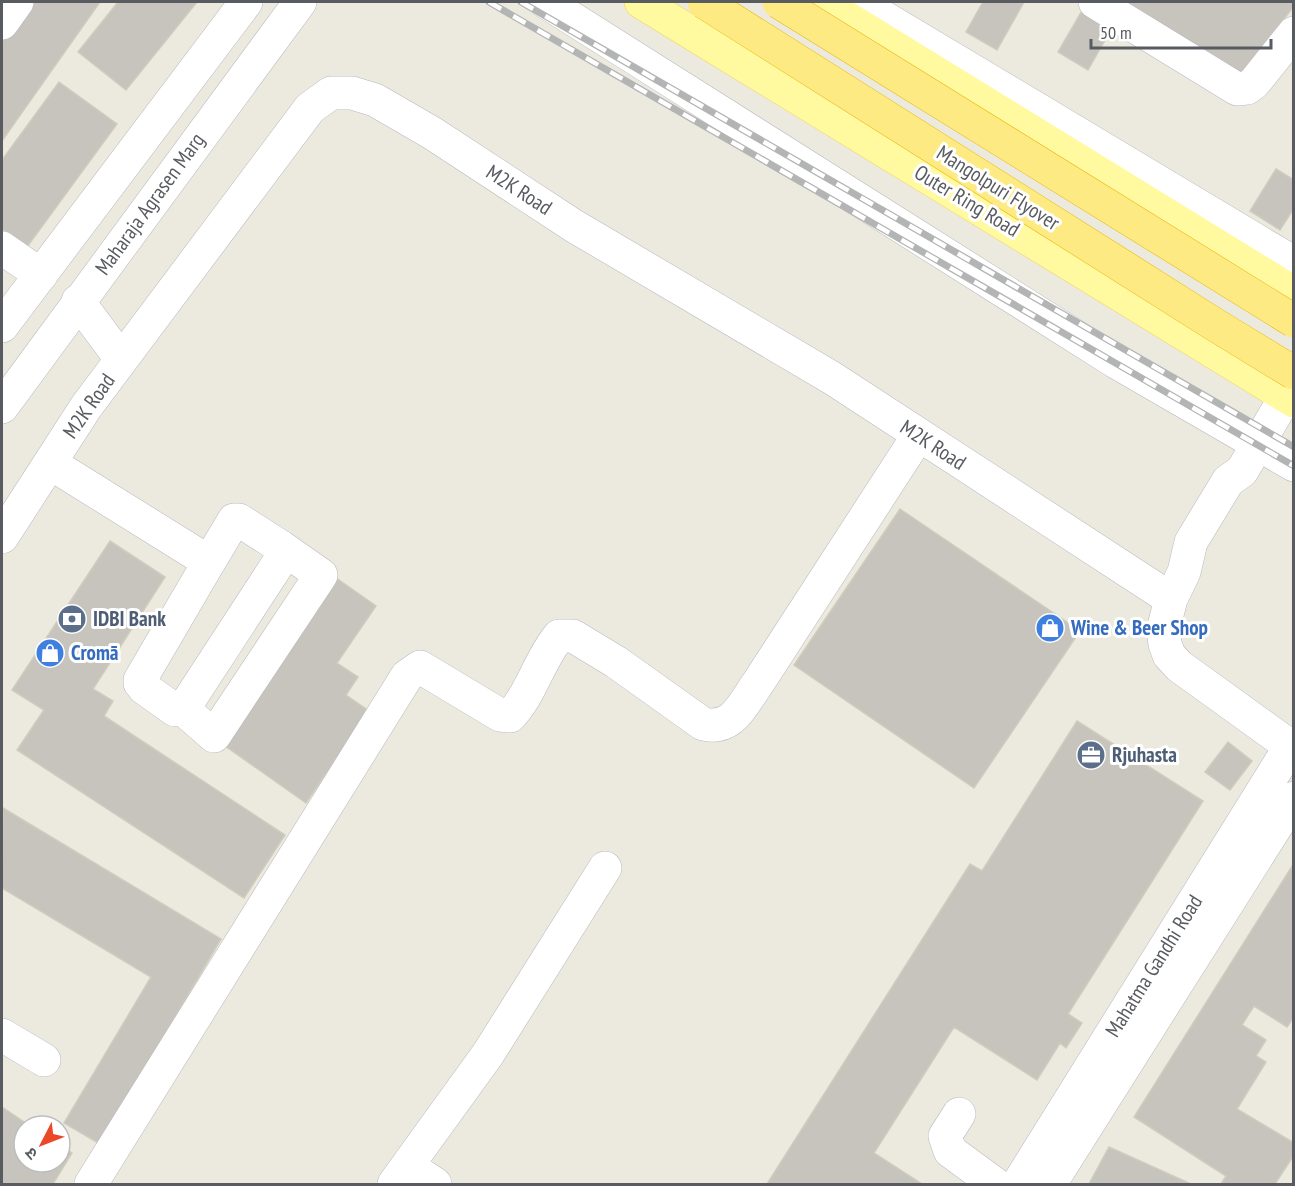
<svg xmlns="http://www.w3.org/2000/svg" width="1295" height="1186" font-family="'PT Sans Narrow','Noto Sans Devanagari',sans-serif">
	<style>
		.building { fill: #c6c4bc; stroke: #d0ccbd; stroke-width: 1.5 }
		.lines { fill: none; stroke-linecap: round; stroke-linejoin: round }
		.minor-casing { stroke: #b7b9be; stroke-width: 34 }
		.major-casing { stroke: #f2d451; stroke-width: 34 }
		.minor { stroke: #fff; stroke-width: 33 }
		.major { stroke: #fff9a0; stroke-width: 33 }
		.rail-casing { stroke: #b3b4b4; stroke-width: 7 }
		.rail { stroke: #fff; stroke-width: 4.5; stroke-dasharray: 14; stroke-linecap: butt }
		.highway-bridge-casing { stroke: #eab700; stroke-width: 34; stroke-linecap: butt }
		.highway-bridge { stroke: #feea83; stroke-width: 33 }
		.labels { text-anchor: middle; stroke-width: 6; stroke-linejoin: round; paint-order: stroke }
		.street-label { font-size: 21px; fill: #585b60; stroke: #fff }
		.service-label { font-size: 21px; font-weight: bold; fill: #4e5e75; stroke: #fff; text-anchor: start }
		.shop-label { font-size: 21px; font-weight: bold; fill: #366cbe; stroke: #fff; text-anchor: start }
	</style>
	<rect width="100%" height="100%" fill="#eceadf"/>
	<!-- building -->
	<path class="building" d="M28 2H100L2 141V41Z
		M118 2H197L126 90 78 52Z
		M983 2H1024L997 50 966 32Z
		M1117 2H1294V6L1237 79Z
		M1083 9 1113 26 1088 70 1058 52Z
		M59 82 117 124 27 247 2 229V160Z
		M1276 169 1294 180V208L1280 230 1250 211Z
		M900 509 1080 631 974 788 794 665Z
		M110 541 165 577 93 689 113 701 104 716 285 835 244 898 17 750 44 710 12 690Z
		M332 575 376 606 337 663 358 677 346 695 369 711 306 803 218 741Z
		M1077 721 1203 801 1068 1014 1082 1023 1066 1048 1060 1043 1037 1080 954 1027 874 1153 922 1184H767L970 864 982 871Z
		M1228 742 1252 761 1230 790 1205 772Z
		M3 808 221 939 100 1144 64 1123 151 977 2 888Z
		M1294 863V1017L1287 1027 1254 1006 1242 1025 1266 1040 1256 1056 1266 1062 1237 1109 1294 1143V1155L1275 1184H1221L1226 1176 1134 1117Z
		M2 1107 30 1126H24V1162H60V1145L72 1153 53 1184H2Z
		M1109 1147 1191 1184H1089Z"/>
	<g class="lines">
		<!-- minor casing -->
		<g class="minor-casing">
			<path id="minor" d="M546 2 1116 362 1294 465
				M858 2 1294 263
				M1095 2 1237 89 1247 88 1254 83 1294 33
				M2 23 17 2
				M2 248 41 275
				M78 301 121 359
				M2 326 246 2
				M1286 396 1242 471 1228 481 1191 542 1184 572 1171 599 1163 630 1165 644 1169 655 1179 666 1294 749
				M2 407 300 2
				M50 463 209 562 140 680V683L144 688 175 710 184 708 283 556 284 550 281 547 239 520H234L209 562
				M2 537 86 407 310 108 331 93H352L375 100 432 133 574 226 832 378 1171 599
				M183 709 214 736 321 575 281 547
				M2 1035 44 1060
				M959 1114 945 1136 950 1151 995 1184
				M408 1166 435 1184
				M91 1184 407 676 420 667 500 715 510 716C532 693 539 660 559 636H573L616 662 703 724C733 731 742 705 758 683L918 436
				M394 1184 488 1054 605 868
				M1018 1184 1290 747
				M1050 1184 1294 798"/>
		</g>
		<!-- major casing -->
		<g class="major-casing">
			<path id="major" d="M641 2 1294 401
				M821 2 1294 293"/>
		</g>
		<!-- minor -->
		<use href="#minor" class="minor"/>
		<!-- major -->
		<use href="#major" class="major"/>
		<!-- rail casing -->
		<g class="rail-casing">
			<path id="rail" d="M489 2 1294 466
				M521 2 1294 447"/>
		</g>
		<!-- rail -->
		<use href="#rail" class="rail"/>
		<!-- highway-bridge casing -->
		<g class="highway-bridge-casing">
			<path id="highway-bridge" d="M704 2 1217 326 1294 373
				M779 2 1294 321"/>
		</g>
		<!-- highway-bridge -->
		<use href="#highway-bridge" class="highway-bridge"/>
	</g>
	<!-- icons -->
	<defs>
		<g id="bank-disc" transform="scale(1.5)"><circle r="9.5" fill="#5c6f8a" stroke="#fff"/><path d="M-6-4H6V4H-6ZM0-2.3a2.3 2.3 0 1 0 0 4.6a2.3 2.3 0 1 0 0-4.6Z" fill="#fff"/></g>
		<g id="shop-disc" transform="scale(1.5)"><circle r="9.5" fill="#3f7fe0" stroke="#fff"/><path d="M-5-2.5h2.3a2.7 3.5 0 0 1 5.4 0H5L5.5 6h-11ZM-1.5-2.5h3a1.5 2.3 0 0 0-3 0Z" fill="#fff"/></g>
		<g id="office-disc" transform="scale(1.5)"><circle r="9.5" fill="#5c6f8a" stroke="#fff"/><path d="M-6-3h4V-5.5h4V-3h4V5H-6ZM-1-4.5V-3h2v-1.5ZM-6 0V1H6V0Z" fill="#fff"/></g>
	</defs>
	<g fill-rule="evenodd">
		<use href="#bank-disc" x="72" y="619"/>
		<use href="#shop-disc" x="1050" y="628"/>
		<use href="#shop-disc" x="50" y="653"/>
		<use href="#office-disc" x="1091" y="755"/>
	</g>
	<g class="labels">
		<!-- street labels -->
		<g class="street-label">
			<text transform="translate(998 188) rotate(32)" y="7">Mangolpuri Flyover</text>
			<text transform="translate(519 190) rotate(33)" y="7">M2K Road</text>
			<text transform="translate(967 201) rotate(31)" y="7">Outer Ring Road</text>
			<text transform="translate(150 204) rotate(-54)" y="7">Maharaja Agrasen Marg</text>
			<text transform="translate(89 406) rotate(-55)" y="7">M2K Road</text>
			<text transform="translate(933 445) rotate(33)" y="7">M2K Road</text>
			<text transform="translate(1154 966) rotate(-58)" y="7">Mahatma Gandhi Road</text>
		</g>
		<!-- service labels -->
		<g class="service-label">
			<text x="93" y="626">IDBI Bank</text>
			<text x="1112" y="762">Rjuhasta</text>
		</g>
		<!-- shop labels -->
		<g class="shop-label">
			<text x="1071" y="635">Wine &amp; Beer Shop</text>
			<text x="71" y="660">Cromā</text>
		</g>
	</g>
	<!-- border -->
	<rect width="1295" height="1186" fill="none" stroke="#585b60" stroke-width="6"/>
	<!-- north arrow -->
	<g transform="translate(42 1144) rotate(228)"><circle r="28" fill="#ffffff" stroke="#bcbdbf" stroke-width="1.5"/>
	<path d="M0-4.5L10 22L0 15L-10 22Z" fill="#ea4826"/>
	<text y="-9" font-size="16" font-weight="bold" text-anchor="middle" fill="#585b60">उ</text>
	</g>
	<!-- scale -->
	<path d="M1091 39v9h180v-9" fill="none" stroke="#585b60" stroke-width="3"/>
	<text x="1100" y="39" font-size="18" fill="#585b60" stroke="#ffffff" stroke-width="4.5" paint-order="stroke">50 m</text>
</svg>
